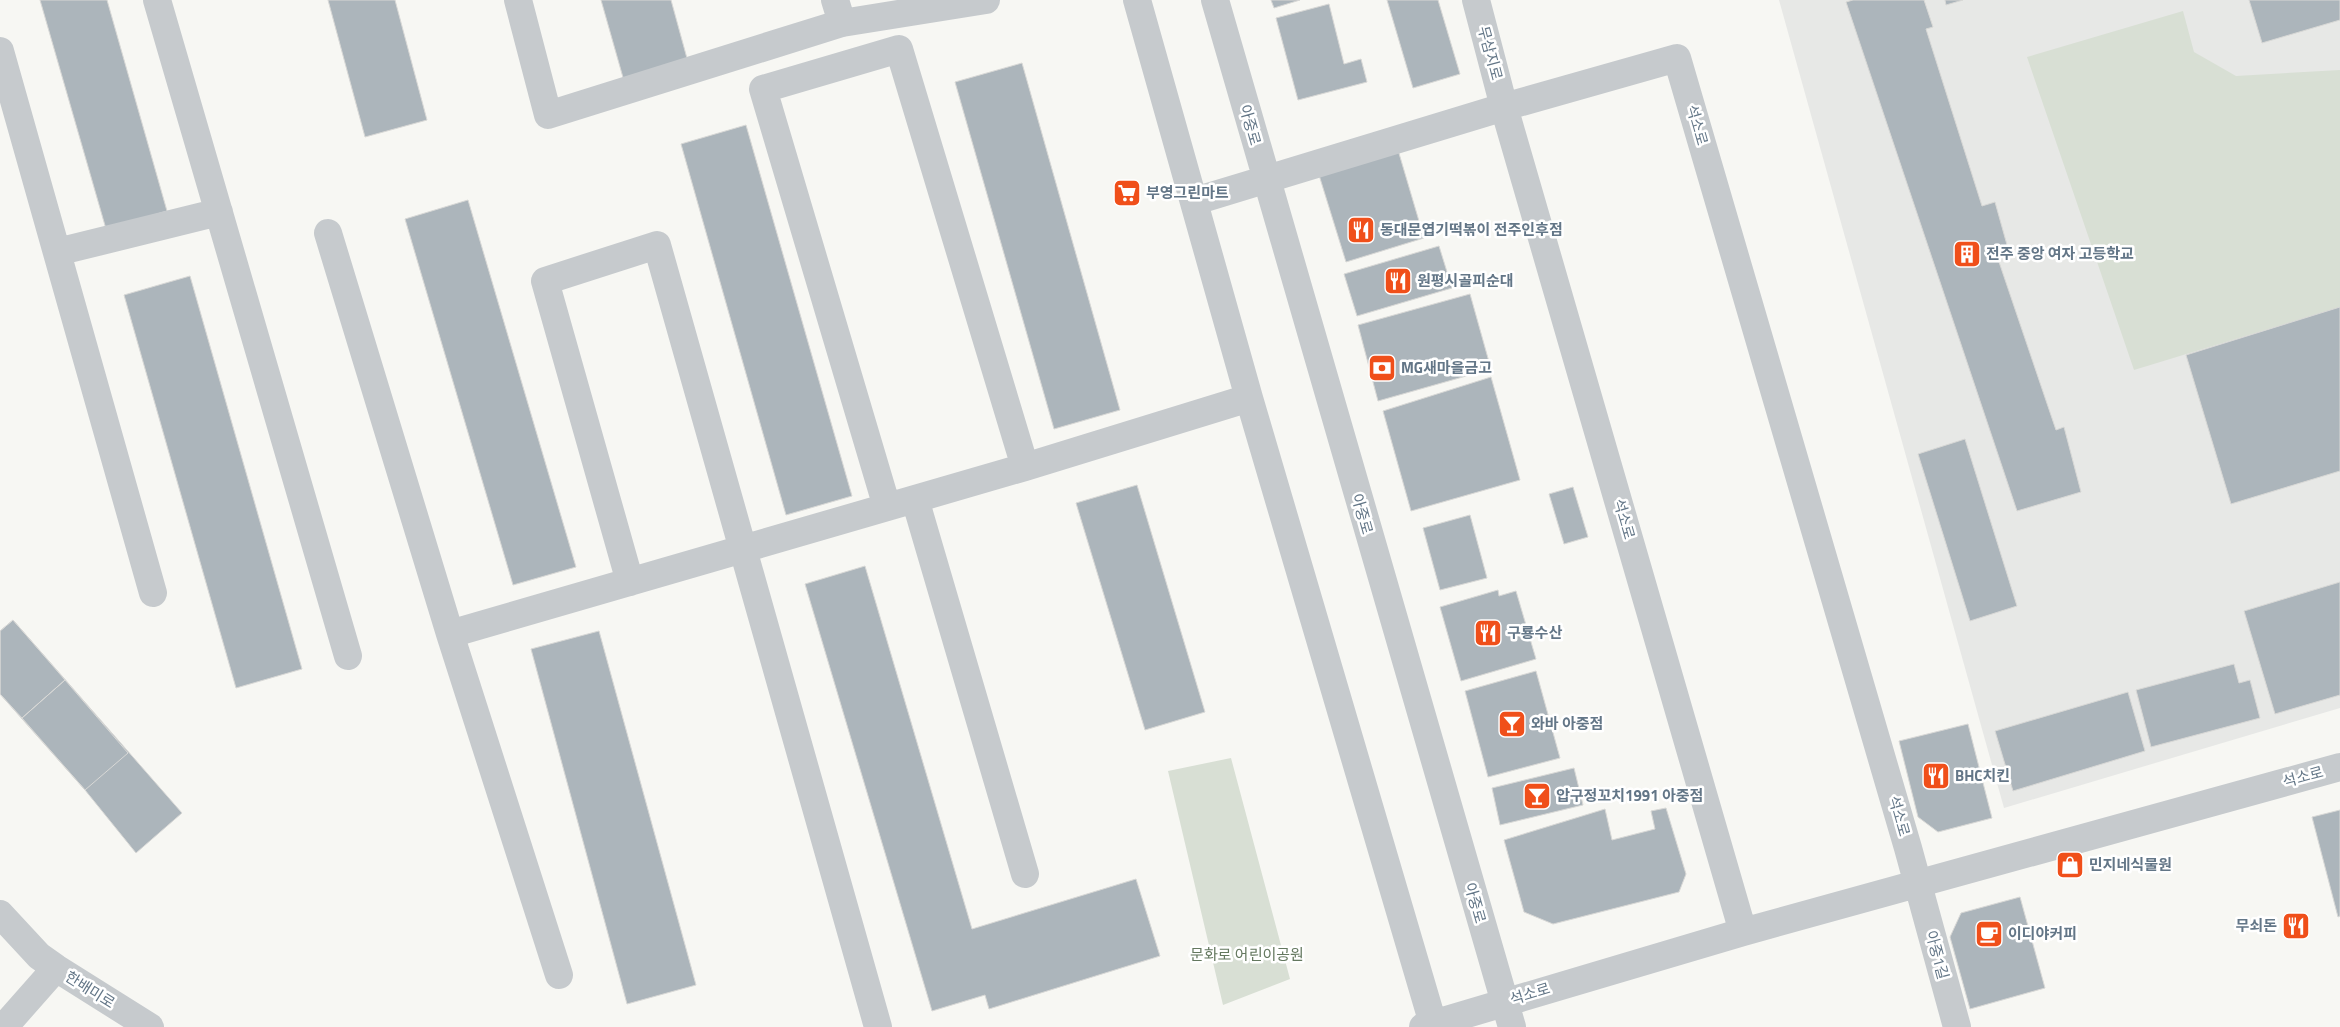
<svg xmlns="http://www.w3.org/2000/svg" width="2340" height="1027" font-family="'Titillium Web','Noto Sans KR',sans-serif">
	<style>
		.built { fill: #e7e8e6 }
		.green { fill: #d8dfd4 }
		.building { fill: #acb5bb; stroke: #d8d8d6 }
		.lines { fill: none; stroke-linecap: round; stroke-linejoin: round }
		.minor { stroke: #c6cacd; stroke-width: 28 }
		.labels { text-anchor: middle; stroke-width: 5; stroke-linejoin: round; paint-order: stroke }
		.street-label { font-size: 15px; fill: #637687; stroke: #fff }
		.poi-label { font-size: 15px; font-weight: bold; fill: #637687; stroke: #fff; text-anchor: start }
		.park-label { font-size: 15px; fill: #64785f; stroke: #fff }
	</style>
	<rect width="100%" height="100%" fill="#f7f7f3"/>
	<!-- built -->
	<path class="built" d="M1779 0H2340V708L2004 808Z"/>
	<!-- green -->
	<path class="green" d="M2183 11 2194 52 2236 76 2340 70V307L2134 370 2027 57Z
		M1231 758 1290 979 1223 1005 1168 771Z"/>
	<!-- building -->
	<path class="building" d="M40 0H107L167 211 106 229Z
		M328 0H395L427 120 365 137Z
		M601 0H671L688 62 624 81Z
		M1271 0H1300L1274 8Z
		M1387 0H1438L1460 74 1413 88Z
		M1853 0H1924L1933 27 1926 29 1982 206 1995 202 2009 252 1997 256 2056 430 2064 427 2081 492 2017 511 1846 2Z
		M1945 0H1963L1946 5Z
		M2249 0H2340V20L2262 43Z
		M1329 4 1344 64 1361 59 1367 82 1298 100 1276 18Z
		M1022 63 1120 410 1054 429 955 82Z
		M746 125 852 496 786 515 681 144Z
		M1398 150 1424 238 1346 262 1319 175Z
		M468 200 576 567 513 585 405 219Z
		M1439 246 1452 288 1357 316 1344 274Z
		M190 276 302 669 236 688 124 295Z
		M1470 294 1491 369 1378 401 1358 325Z
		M2340 307V471L2231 504 2186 355Z
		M1491 377 1520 480 1411 511 1383 411Z
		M1965 439 2017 606 1970 621 1918 454Z
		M1137 485 1205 712 1145 730 1076 503Z
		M1573 487 1588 537 1564 544 1549 494Z
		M1470 515 1487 578 1440 590 1423 528Z
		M865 566 972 929 1136 879 1160 956 989 1009 985 995 932 1011 805 584Z
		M2340 582V695L2275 714 2244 611Z
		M1498 590 1499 596 1516 591 1536 659 1461 681 1440 607Z
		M13 620 182 813 136 853 85 790 0 694V631Z
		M13 620 65 680 22 718 0 694V631Z
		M599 631 696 985 627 1004 531 649Z
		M2234 664 2239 683 2250 680 2260 718 2151 747 2136 690Z
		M1536 671 1560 758 1488 777 1465 691Z
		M65 680 128 753 85 790 22 718Z
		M2128 692 2145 751 2013 791 1995 731Z
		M1968 724 1992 818 1938 832 1918 817 1899 741Z
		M1574 768 1583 805 1500 825 1492 788Z
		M1666 808 1686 874 1679 892 1553 924 1524 912 1504 840 1605 809 1612 840 1655 829 1651 811Z
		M2340 810V916L2338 917 2312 817Z
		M2020 897 2045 988 1970 1009 1950 937 1961 913Z"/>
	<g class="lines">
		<!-- minor -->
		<path class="minor" d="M157 0 348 656
			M518 0 548 115 842 23 986 0
			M835 0 842 23
			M1137 0 1249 398 1434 1027
			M1215 0 1512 1027
			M1476 0 1504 107 1743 932
			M0 51 153 593
			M1195 201 1504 107 1677 58 1908 848 1957 1027
			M328 233 450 634 1025 467 1249 398
			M57 252 219 212
			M915 499 1025 874
			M887 507 763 89 899 49 1025 467
			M630 582 545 281 657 245 878 1027
			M450 634 559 975
			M0 914 39 956 56 968 150 1027
			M4 1027 56 968
			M1423 1027 1743 932 2340 767"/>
	</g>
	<!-- icons -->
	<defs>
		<g id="supermarket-square" transform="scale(1.4375)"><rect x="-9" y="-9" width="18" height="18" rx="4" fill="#f04f1a" stroke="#fff"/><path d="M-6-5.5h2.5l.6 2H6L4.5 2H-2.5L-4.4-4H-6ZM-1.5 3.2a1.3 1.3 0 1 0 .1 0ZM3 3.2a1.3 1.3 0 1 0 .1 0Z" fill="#fff"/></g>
		<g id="restaurant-square" transform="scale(1.4375)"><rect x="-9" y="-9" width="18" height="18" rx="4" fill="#f04f1a" stroke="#fff"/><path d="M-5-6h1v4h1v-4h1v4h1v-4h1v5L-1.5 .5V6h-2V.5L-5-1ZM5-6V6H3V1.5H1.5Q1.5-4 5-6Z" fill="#fff"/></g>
		<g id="building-square" transform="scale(1.4375)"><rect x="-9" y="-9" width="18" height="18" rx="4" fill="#f04f1a" stroke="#fff"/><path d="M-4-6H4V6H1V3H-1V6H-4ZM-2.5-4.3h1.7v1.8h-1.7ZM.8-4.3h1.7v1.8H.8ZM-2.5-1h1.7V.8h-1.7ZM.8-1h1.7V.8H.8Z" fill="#fff"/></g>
		<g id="bank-square" transform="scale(1.4375)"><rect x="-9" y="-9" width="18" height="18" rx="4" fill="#f04f1a" stroke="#fff"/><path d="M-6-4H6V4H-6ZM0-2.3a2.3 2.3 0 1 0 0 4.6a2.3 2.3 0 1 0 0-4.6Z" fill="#fff"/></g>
		<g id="bar-square" transform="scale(1.4375)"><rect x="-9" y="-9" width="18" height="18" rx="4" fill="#f04f1a" stroke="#fff"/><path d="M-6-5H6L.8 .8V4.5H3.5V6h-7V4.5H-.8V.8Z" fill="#fff"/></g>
		<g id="shop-square" transform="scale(1.4375)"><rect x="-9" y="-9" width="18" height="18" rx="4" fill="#f04f1a" stroke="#fff"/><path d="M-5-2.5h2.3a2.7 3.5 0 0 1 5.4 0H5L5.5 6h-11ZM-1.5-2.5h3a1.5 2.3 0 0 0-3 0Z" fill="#fff"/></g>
		<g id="cafe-square" transform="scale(1.4375)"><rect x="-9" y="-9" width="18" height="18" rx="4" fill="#f04f1a" stroke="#fff"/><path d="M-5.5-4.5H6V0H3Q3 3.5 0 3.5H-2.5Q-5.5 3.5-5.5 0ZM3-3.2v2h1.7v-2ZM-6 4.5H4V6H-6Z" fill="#fff"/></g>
	</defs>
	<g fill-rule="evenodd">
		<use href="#supermarket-square" x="1127" y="193"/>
		<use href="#restaurant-square" x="1361" y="230"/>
		<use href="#building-square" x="1967" y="254"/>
		<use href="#restaurant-square" x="1398" y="281"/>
		<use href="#bank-square" x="1382" y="368"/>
		<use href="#restaurant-square" x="1488" y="633"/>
		<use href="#bar-square" x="1512" y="724"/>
		<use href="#restaurant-square" x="1936" y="776"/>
		<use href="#bar-square" x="1537" y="796"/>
		<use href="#shop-square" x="2070" y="865"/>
		<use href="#restaurant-square" x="2296" y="926"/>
		<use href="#cafe-square" x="1989" y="934"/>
	</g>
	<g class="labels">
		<!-- street labels -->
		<g class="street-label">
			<text transform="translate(1490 53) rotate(75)" y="5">무삼지로</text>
			<text transform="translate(1250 125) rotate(74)" y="5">아중로</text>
			<text transform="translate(1697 125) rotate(74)" y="5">석소로</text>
			<text transform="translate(1362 514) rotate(74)" y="5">아중로</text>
			<text transform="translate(1624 519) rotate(74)" y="5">석소로</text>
			<text transform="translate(2303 777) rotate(-15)" y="5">석소로</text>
			<text transform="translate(1899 816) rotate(74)" y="5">석소로</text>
			<text transform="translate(1475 903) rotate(74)" y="5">아중로</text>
			<text transform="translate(1937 955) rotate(75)" y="5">아중1길</text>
			<text transform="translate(90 990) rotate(32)" y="5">한배미로</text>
			<text transform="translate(1530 994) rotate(-17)" y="5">석소로</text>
		</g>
		<!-- poi labels -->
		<g class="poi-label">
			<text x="1146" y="198">부영그린마트</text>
			<text x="1380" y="235">동대문엽기떡볶이 전주인후점</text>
			<text x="1986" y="259">전주 중앙 여자 고등학교</text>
			<text x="1417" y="286">원평시골피순대</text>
			<text x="1401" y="373">MG새마을금고</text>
			<text x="1507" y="638">구룡수산</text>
			<text x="1531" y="729">와바 아중점</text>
			<text x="1955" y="781">BHC치킨</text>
			<text x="1556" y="801">압구정꼬치1991 아중점</text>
			<text x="2089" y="870">민지네식물원</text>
			<text x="2277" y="931" text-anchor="end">무쇠돈</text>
			<text x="2008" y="939">이디야커피</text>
		</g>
		<!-- park labels -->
		<g class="park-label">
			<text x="1247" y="960">문화로 어린이공원</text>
		</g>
	</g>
</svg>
